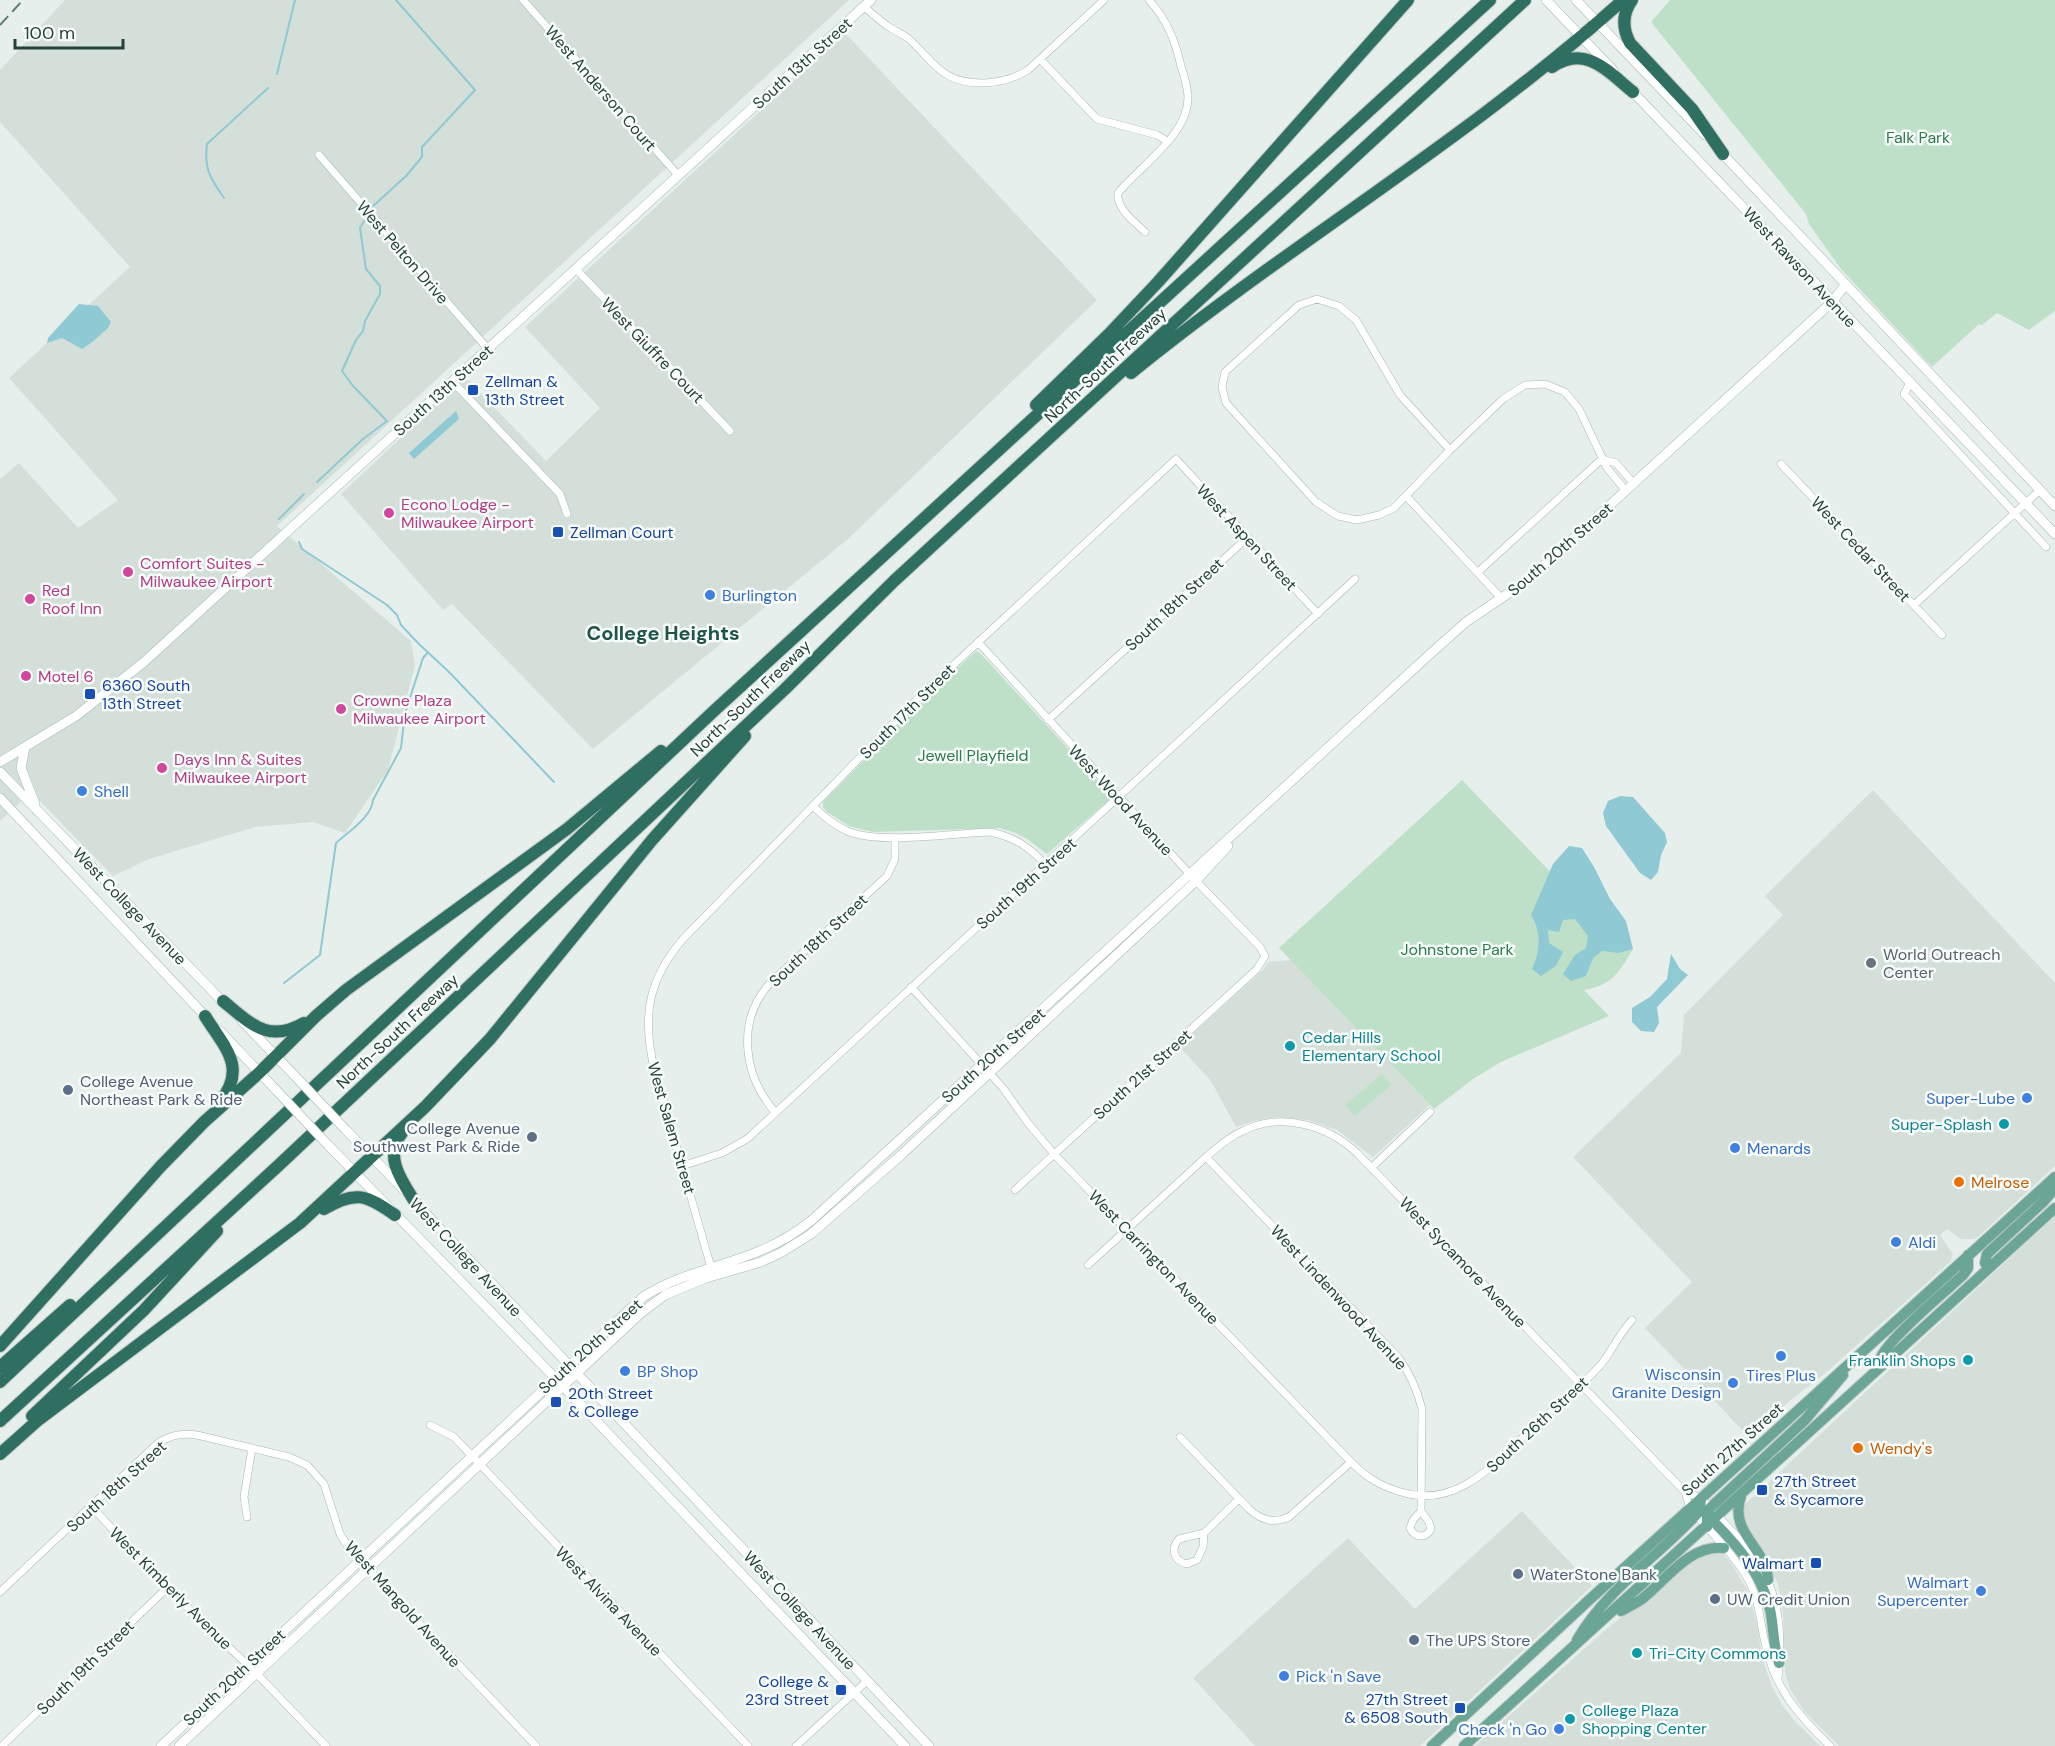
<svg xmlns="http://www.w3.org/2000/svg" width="2055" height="1746" font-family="'DM Sans',sans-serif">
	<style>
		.built { fill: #d4dfda }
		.green { fill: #bfe0c8 }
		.water { fill: #8ec9d4 }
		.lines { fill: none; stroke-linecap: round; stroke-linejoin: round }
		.stream { stroke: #8ec9d4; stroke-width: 2 }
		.street-casing { stroke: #a8b8b2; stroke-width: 8 }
		.secondary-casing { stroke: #a4bbb3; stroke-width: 10 }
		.primary-casing { stroke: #c2cac8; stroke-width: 12 }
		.highway-casing { stroke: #c2cac8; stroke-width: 14 }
		.street { stroke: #fff; stroke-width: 7 }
		.secondary { stroke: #fff; stroke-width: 9 }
		.primary { stroke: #6aa596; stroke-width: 10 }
		.highway { stroke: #2f6f62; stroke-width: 12 }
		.rail { stroke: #5f7d75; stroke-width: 2; stroke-dasharray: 12 6; stroke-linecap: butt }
		.secondary-bridge-casing { stroke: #a4bbb3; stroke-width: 10; stroke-linecap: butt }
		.secondary-bridge { stroke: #fff; stroke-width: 9 }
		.transit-dot { fill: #1a4fb4; stroke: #f7fbf9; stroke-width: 2 }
		.hotel-dot { fill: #d1479c; stroke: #f7fbf9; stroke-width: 2 }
		.shop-dot { fill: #3f7fe0; stroke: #f7fbf9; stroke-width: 2 }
		.worship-dot { fill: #6b7280; stroke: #f7fbf9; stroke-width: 2 }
		.culture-dot { fill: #0f9aa8; stroke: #f7fbf9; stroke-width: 2 }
		.service-dot { fill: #5c6f8a; stroke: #f7fbf9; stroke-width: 2 }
		.food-dot { fill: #e8710a; stroke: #f7fbf9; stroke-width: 2 }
		.labels { text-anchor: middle; stroke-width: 5; stroke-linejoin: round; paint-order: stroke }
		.street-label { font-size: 16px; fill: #24423a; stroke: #f7fbf9 }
		.park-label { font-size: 16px; fill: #2d7a4b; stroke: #f7fbf9 }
		.transit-label { font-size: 16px; fill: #164399; stroke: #f7fbf9; text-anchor: start }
		.hotel-label { font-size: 16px; fill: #b23c85; stroke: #f7fbf9; text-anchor: start }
		.shop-label { font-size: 16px; fill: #366cbe; stroke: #f7fbf9; text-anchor: start }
		.worship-label { font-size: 16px; fill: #5b616d; stroke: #f7fbf9; text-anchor: start }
		.culture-label { font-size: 16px; fill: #0d838f; stroke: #f7fbf9; text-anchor: start }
		.service-label { font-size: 16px; fill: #4e5e75; stroke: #f7fbf9; text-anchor: start }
		.food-label { font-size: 16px; fill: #c56008; stroke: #f7fbf9; text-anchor: start }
		.quarter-label { font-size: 20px; font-weight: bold; fill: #1f5548; stroke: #f7fbf9 }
	</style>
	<rect width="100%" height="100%" fill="#e6efeb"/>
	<!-- built -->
	<path class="built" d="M65 0H849L277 526 411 641 415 665 388 770 345 833 313 822 255 827 149 859 113 876 31 792 0 821V479L19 463 78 528 118 500 9 378 130 267 0 122V70Z
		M845 33 1097 300 849 538 593 749 452 604 443 610 341 494 465 377 546 461 600 408 525 327Z
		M1873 790 2055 983V1166L1979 1236 1974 1239H1961L1947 1229 1940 1235 1953 1254 1950 1262 1829 1370 1792 1399 1749 1437 1645 1328 1692 1282 1573 1157 1681 1053 1684 1015 1783 915 1765 896Z
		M1291 960 1430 1105 1373 1157 1337 1130 1308 1120 1276 1117 1254 1121 1236 1127 1211 1081 1179 1046 1263 970 1268 962Z
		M2055 1216V1746H1839L1804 1711 1790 1689 1785 1673 1783 1613 1778 1584 1767 1563 1749 1536 1741 1511 1742 1507Z
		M1522 1511 1592 1586 1420 1746H1255L1193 1678 1348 1538 1415 1609Z
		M1716 1552 1723 1554 1730 1561 1749 1593 1757 1625 1762 1657 1771 1684 1782 1705 1794 1720 1820 1746H1475L1611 1625 1640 1604 1678 1570 1700 1556Z"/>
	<!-- green -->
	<path class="green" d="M1670 0H2055V311L2029 330 1997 313 1982 325 1979 324 1932 367 1841 269 1809 224 1806 214 1651 22Z
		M976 651 980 653 1108 792 1110 799 1047 854 1027 839 1016 833 1000 828 873 832 849 826 827 812 823 807V802L923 700Z
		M1462 780 1616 940 1619 953 1633 949C1619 972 1613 985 1584 990L1609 1016 1501 1062 1473 1079 1434 1109 1279 948Z
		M1382 1074 1392 1085 1354 1116 1345 1105Z"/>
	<!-- water -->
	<path class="water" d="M79 304 98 306 111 322 108 328 91 343 82 349 62 338 47 343 48 338Z
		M456 411 459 419 414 459 409 453Z
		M1620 796 1633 797 1665 833 1667 842 1661 855 1658 872 1651 880 1640 873 1606 826 1603 813 1608 801Z
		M1569 846 1582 848 1594 867 1610 899 1626 921 1633 949 1619 953 1602 951 1593 958 1586 976 1571 981 1563 974 1575 955 1586 948 1588 936 1575 919 1563 920 1559 932 1548 930 1549 943 1563 952 1556 966 1541 976 1532 969C1540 952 1542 932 1531 915L1553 864Z
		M1671 954 1680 969 1688 975 1657 1007 1659 1023 1654 1032 1641 1031 1632 1022V1008L1650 997 1667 979Z"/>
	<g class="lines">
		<!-- stream -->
		<path class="stream" d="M277 74 295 0
			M224 198C210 178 204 169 207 144L268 88
			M372 207 406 176 422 157V147L475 90 396 0
			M317 482 363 439 387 421 353 386 342 371 356 340 363 331 365 321 380 294V286L366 269 360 228 364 221
			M279 519 304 494
			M299 542 302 549 387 605 397 615 401 625 418 643 450 673 554 782
			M284 983 320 955 336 843C348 832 372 817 373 800L401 748 405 713 423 658 428 652"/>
		<!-- street casing -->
		<g class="street-casing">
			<path id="street" d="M523 0 678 175
				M864 7C872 13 880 21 889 27 895 31 903 34 909 39 936 64 942 84 985 83 1001 82 1014 79 1028 70L1104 0
				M1040 59 1097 119 1157 135 1167 141
				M319 155 488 349
				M1145 232C1135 222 1116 209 1118 193 1140 166 1188 135 1188 98 1188 87 1184 76 1181 66 1175 40 1167 20 1149 0
				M576 269 730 431
				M453 382 560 494 567 514
				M1910 383 1904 394 2046 547
				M1450 450 1400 395 1356 320 1339 306 1317 299 1299 305 1225 372 1222 387 1226 403 1316 502 1338 516 1357 520 1379 515 1394 508 1450 450 1503 399 1525 385 1545 384 1565 392 1579 409 1607 468 1626 491
				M1605 460 1616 463 1634 484
				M1781 464 1942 635
				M1406 496 1502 599
				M1478 572 1603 458
				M1914 605 2040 490
				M978 642 1196 881 1260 947 1265 956 1257 969 1015 1190
				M1048 720 1248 537
				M813 806C823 816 834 825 847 831 879 845 952 833 990 832 1015 837 1029 847 1046 865
				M911 987 1003 1088 1028 1123 1054 1154 1351 1462C1366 1477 1380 1486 1401 1492 1457 1510 1496 1462 1533 1428 1556 1406 1583 1386 1603 1362 1613 1348 1620 1333 1632 1320
				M775 1112C743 1075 736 1021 770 983L887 876 895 859V837
				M1206 1157 1398 1357C1410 1373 1417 1389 1422 1409L1421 1511 1429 1522 1431 1529C1426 1539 1414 1538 1410 1528L1413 1520 1421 1511
				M682 1166 722 1153 747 1139 1355 579
				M1371 1168 1430 1112
				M1088 1265 1206 1157C1218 1147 1230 1136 1245 1130 1283 1112 1328 1126 1357 1153L1685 1492 1701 1498 1745 1545 1759 1565
				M712 1271 654 1068C642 1016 648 980 683 939L919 697 1176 459 1318 614
				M430 1425 454 1437 748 1746
				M1180 1437 1249 1509C1261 1520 1273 1524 1289 1517L1351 1462
				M1685 1492C1687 1497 1688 1504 1691 1509 1695 1515 1701 1521 1706 1526 1721 1543 1738 1561 1749 1581 1760 1602 1760 1624 1766 1647 1775 1689 1800 1717 1830 1746
				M92 1507 167 1588 256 1673 326 1746
				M247 1517 244 1497 252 1448
				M1204 1533 1203 1547 1197 1560 1187 1564C1174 1561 1170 1549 1179 1539L1204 1533 1239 1499
				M1766 1577C1782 1610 1781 1644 1778 1679
				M0 1592 158 1443C171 1435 182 1433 197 1435L289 1457 307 1465 324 1484 340 1534 351 1551 536 1746
				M2 1746 167 1588
				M796 1746 867 1681"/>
		</g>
		<!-- secondary casing -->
		<g class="secondary-casing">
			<path id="secondary" d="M1546 0 1613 70
				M1576 0 1705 135
				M1630 89 2055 534
				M1719 150 2055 506
				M25 747 21 768 35 804
				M0 762 76 716 144 662 871 0
				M0 772 226 1005
				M0 798 208 1019
				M242 1021 295 1076
				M220 1031 277 1091
				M345 1129 404 1190
				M328 1145 563 1386 905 1746
				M413 1200 929 1746
				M161 1746 643 1297C680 1273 723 1267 764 1249 781 1242 797 1232 812 1220L1429 655 1466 622 1528 580 1832 302 1846 284
				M179 1746 641 1313 665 1295 706 1278 761 1262 782 1252 811 1234 900 1156 1196 881 1228 846"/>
		</g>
		<!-- primary casing -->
		<g class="primary-casing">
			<path id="primary" d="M1988 1268 1985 1263 1987 1254 2044 1201 2055 1188
				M1878 1364C1881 1344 1946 1291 1963 1275L1968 1268V1255
				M1741 1496C1728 1533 1767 1548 1768 1580
				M1709 1517C1735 1542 1761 1572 1770 1609 1774 1627 1773 1646 1779 1663
				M1707 1527V1514L1710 1508 1804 1421 1843 1375
				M1621 1611C1628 1607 1635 1604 1642 1599 1666 1580 1690 1544 1724 1548
				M1577 1640C1606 1590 1657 1557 1696 1515L1700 1511 1701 1498
				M1432 1746 1588 1601 2055 1177
				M1464 1746 2055 1208"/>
		</g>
		<!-- highway casing -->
		<g class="highway-casing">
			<path id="highway" d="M1632 0C1622 14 1622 28 1630 43L1692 109 1723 154
				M1552 67C1586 44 1607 71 1633 92
				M1131 373C1291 243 1470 138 1623 0
				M1036 405 1109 334 1158 282 1408 0
				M223 1001C250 1023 268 1044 304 1023
				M205 1016C224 1047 248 1067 220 1102
				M402 1133C382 1157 404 1184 417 1205
				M324 1209C355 1190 367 1195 395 1215
				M0 1346 161 1166 204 1122 259 1073 316 1016 346 990 567 829 661 751
				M0 1367 70 1305
				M0 1382 716 709 1490 0
				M32 1416 144 1310 217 1231
				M0 1421 279 1165 785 689 894 581 1525 0
				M0 1454 37 1421 300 1223 425 1107 490 1039 652 840 745 736"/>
		</g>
		<!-- street -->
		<use href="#street" class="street"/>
		<!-- secondary -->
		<use href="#secondary" class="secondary"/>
		<!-- primary -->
		<use href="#primary" class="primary"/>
		<!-- highway -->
		<use href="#highway" class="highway"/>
		<!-- rail -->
		<path class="rail" d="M0 25 23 0"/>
		<!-- secondary-bridge casing -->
		<g class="secondary-bridge-casing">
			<path id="secondary-bridge" d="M295 1076 345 1129
				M277 1091 328 1145"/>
		</g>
		<!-- secondary-bridge -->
		<use href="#secondary-bridge" class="secondary-bridge"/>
	</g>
	<!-- markers -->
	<g class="transit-dot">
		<rect x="467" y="384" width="12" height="12" rx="3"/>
		<rect x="552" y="526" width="12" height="12" rx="3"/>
		<rect x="84" y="688" width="12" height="12" rx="3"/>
		<rect x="550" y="1396" width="12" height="12" rx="3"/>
		<rect x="1756" y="1484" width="12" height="12" rx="3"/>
		<rect x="1810" y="1557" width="12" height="12" rx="3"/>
		<rect x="835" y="1684" width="12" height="12" rx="3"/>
		<rect x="1454" y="1702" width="12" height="12" rx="3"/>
	</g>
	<g class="hotel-dot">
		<circle cx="389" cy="513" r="6"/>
		<circle cx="128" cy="572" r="6"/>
		<circle cx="30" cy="599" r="6"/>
		<circle cx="26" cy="676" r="6"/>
		<circle cx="341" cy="709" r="6"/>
		<circle cx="162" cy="768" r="6"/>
	</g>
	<g class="shop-dot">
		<circle cx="710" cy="595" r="6"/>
		<circle cx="82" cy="791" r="6"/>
		<circle cx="2027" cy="1098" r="6"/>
		<circle cx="1735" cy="1148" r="6"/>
		<circle cx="1896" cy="1242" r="6"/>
		<circle cx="1781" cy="1356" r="6"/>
		<circle cx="625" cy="1371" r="6"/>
		<circle cx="1733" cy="1383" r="6"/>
		<circle cx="1981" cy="1591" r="6"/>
		<circle cx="1284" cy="1676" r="6"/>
		<circle cx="1559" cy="1729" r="6"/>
	</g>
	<circle class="worship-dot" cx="1871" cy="963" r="6"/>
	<g class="culture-dot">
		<circle cx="1290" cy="1046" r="6"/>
		<circle cx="2004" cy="1124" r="6"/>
		<circle cx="1968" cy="1360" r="6"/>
		<circle cx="1637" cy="1653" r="6"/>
		<circle cx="1570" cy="1719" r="6"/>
	</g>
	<g class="service-dot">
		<circle cx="68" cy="1090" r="6"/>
		<circle cx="532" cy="1137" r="6"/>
		<circle cx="1518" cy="1574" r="6"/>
		<circle cx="1715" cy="1599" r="6"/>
		<circle cx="1414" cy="1640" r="6"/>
	</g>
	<g class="food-dot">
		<circle cx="1959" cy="1182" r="6"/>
		<circle cx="1858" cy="1448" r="6"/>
	</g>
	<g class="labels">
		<!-- street labels -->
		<g class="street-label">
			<text transform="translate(802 63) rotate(-42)" y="6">South 13th Street</text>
			<text transform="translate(601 88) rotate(49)" y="6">West Anderson Court</text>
			<text transform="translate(403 252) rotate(49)" y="6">West Pelton Drive</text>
			<text transform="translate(1800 267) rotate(47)" y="6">West Rawson Avenue</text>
			<text transform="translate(653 350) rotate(46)" y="6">West Giuffre Court</text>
			<text transform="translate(1105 365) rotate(-43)" y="6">North-South Freeway</text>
			<text transform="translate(443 390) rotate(-42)" y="6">South 13th Street</text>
			<text transform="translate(1247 537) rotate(47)" y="6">West Aspen Street</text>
			<text transform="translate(1560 549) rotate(-41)" y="6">South 20th Street</text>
			<text transform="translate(1861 549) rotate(47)" y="6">West Cedar Street</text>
			<text transform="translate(1174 604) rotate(-43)" y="6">South 18th Street</text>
			<text transform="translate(750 698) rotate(-44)" y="6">North-South Freeway</text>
			<text transform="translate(907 711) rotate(-45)" y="6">South 17th Street</text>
			<text transform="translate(1121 800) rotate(47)" y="6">West Wood Avenue</text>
			<text transform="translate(1026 883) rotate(-42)" y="6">South 19th Street</text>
			<text transform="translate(130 906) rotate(46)" y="6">West College Avenue</text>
			<text transform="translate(818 940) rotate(-43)" y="6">South 18th Street</text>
			<text transform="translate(397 1031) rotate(-43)" y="6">North-South Freeway</text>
			<text transform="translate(993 1055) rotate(-42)" y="6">South 20th Street</text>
			<text transform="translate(1142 1074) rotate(-42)" y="6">South 21st Street</text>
			<text transform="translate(672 1128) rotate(74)" y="6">West Salem Street</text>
			<text transform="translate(466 1257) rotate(47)" y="6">West College Avenue</text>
			<text transform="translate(1154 1257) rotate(46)" y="6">West Carrington Avenue</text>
			<text transform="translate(1463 1262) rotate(46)" y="6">West Sycamore Avenue</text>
			<text transform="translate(1339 1297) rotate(47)" y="6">West Lindenwood Avenue</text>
			<text transform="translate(590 1346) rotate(-42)" y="6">South 20th Street</text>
			<text transform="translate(1537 1424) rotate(-43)" y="6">South 26th Street</text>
			<text transform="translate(1732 1449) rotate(-42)" y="6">South 27th Street</text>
			<text transform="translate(116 1486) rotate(-42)" y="6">South 18th Street</text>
			<text transform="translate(171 1588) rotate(45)" y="6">West Kimberly Avenue</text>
			<text transform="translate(609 1601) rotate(46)" y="6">West Alvina Avenue</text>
			<text transform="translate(403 1604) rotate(48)" y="6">West Mangold Avenue</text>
			<text transform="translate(800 1610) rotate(47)" y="6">West College Avenue</text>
			<text transform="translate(85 1667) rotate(-44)" y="6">South 19th Street</text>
			<text transform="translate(234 1677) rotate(-43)" y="6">South 20th Street</text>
		</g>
		<!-- park labels -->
		<g class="park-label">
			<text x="1918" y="143">Falk Park</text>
			<text x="973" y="761">Jewell Playfield</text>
			<text x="1457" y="955">Johnstone Park</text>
		</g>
		<!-- transit labels -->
		<g class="transit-label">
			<text x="485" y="387">Zellman &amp;<tspan x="485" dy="18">13th Street</tspan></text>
			<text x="570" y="538">Zellman Court</text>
			<text x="102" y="691">6360 South<tspan x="102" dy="18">13th Street</tspan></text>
			<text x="568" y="1399">20th Street<tspan x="568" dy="18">&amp; College</tspan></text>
			<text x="1774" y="1487">27th Street<tspan x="1774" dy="18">&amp; Sycamore</tspan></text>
			<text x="1804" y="1569" text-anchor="end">Walmart</text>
			<text x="829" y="1687" text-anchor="end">College &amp;<tspan x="829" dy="18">23rd Street</tspan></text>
			<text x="1448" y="1705" text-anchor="end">27th Street<tspan x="1448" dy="18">&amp; 6508 South</tspan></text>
		</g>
		<!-- hotel labels -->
		<g class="hotel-label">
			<text x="401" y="510">Econo Lodge -<tspan x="401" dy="18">Milwaukee Airport</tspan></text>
			<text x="140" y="569">Comfort Suites -<tspan x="140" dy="18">Milwaukee Airport</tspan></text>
			<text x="42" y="596">Red<tspan x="42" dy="18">Roof Inn</tspan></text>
			<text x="38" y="682">Motel 6</text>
			<text x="353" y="706">Crowne Plaza<tspan x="353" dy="18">Milwaukee Airport</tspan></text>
			<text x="174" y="765">Days Inn &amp; Suites<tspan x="174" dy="18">Milwaukee Airport</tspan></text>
		</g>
		<!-- shop labels -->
		<g class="shop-label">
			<text x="722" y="601">Burlington</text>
			<text x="94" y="797">Shell</text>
			<text x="2015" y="1104" text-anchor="end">Super-Lube</text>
			<text x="1747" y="1154">Menards</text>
			<text x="1908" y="1248">Aldi</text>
			<text x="637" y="1377">BP Shop</text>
			<text x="1721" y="1380" text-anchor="end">Wisconsin<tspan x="1721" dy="18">Granite Design</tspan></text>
			<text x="1781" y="1381" text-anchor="middle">Tires Plus</text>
			<text x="1969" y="1588" text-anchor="end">Walmart<tspan x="1969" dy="18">Supercenter</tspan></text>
			<text x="1296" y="1682">Pick 'n Save</text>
			<text x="1547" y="1735" text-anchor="end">Check 'n Go</text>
		</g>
		<!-- worship labels -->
		<g class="worship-label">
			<text x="1883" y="960">World Outreach<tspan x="1883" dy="18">Center</tspan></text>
		</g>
		<!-- culture labels -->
		<g class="culture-label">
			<text x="1302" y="1043">Cedar Hills<tspan x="1302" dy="18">Elementary School</tspan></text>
			<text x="1992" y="1130" text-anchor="end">Super-Splash</text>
			<text x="1956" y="1366" text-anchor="end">Franklin Shops</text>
			<text x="1649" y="1659">Tri-City Commons</text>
			<text x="1582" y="1716">College Plaza<tspan x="1582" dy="18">Shopping Center</tspan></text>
		</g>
		<!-- service labels -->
		<g class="service-label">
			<text x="80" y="1087">College Avenue<tspan x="80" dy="18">Northeast Park &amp; Ride</tspan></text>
			<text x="520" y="1134" text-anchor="end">College Avenue<tspan x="520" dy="18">Southwest Park &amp; Ride</tspan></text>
			<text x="1530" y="1580">WaterStone Bank</text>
			<text x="1727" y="1605">UW Credit Union</text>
			<text x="1426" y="1646">The UPS Store</text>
		</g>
		<!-- food labels -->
		<g class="food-label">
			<text x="1971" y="1188">Melrose</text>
			<text x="1870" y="1454">Wendy's</text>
		</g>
		<!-- quarter labels -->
		<g class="quarter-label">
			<text x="663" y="640">College Heights</text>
		</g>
	</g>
	<!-- scale -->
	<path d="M15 39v9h108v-9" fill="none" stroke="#24423a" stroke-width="3"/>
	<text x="24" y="39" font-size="18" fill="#24423a" stroke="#f7fbf9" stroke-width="4.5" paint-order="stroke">100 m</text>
</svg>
